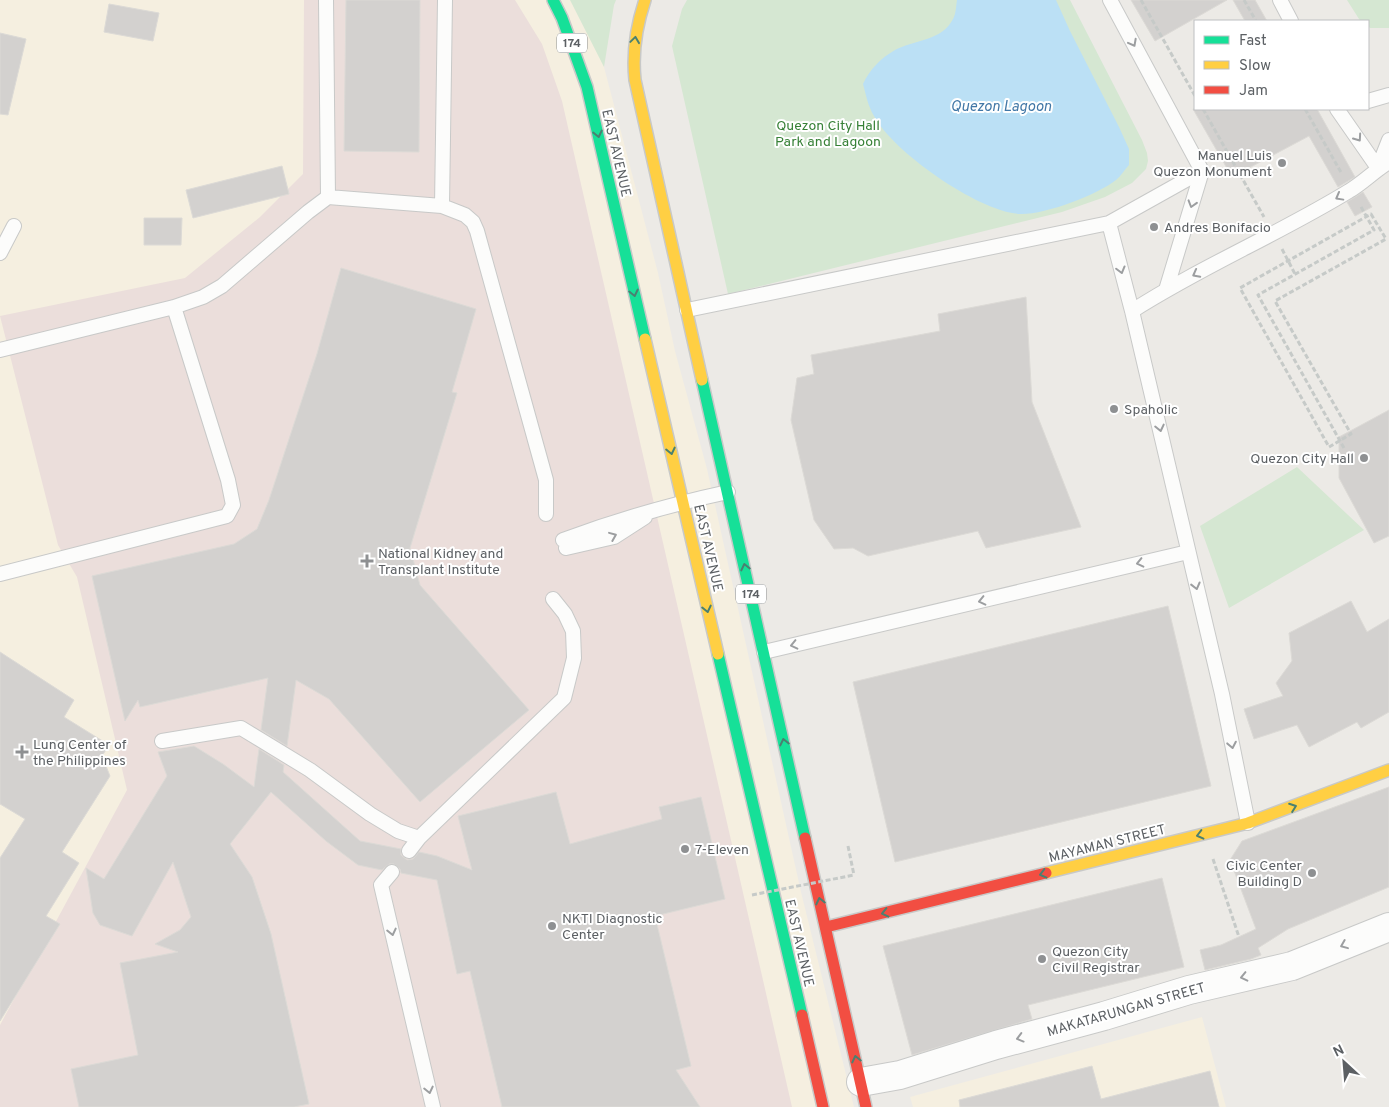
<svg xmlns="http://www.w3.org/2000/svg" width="1389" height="1107" font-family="Overpass,sans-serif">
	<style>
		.commercial { fill: #f5efe0 }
		.medical { fill: #ebdedb }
		.green { fill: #d5e7d2 }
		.water { fill: #bbe0f5 }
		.building { fill: #d3d1cf; stroke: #dcdad6 }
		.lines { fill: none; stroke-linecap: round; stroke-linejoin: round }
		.lane-casing { stroke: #c8c9c8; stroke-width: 16 }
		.street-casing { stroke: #c8c9c8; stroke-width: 30 }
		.fast-casing { stroke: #c8c9c8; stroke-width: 14 }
		.slow-casing { stroke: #c8c9c8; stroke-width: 14 }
		.jam-casing { stroke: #c8c9c8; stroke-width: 14 }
		.path { stroke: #c6cac8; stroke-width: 3; stroke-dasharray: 5 2.5; stroke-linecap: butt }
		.lane { stroke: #fcfcfb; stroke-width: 14 }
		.street { stroke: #fcfcfb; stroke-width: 28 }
		.fast { stroke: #16e098; stroke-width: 11 }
		.slow { stroke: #ffcf43; stroke-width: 11 }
		.jam { stroke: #f24e42; stroke-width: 11 }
		.path-bridge { stroke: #c6cac8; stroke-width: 3; stroke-dasharray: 5 2.5; stroke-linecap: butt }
		.oneway { stroke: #4a8071 }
		.oneway2 { stroke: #9c9ea0 }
		.poi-dot { fill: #8e9092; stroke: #fff; stroke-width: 2 }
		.labels { text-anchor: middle; stroke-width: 4; stroke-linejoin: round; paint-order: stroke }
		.shield { fill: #fff; stroke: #8d9092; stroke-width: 1 }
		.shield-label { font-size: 12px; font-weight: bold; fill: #5c6064 }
		.park-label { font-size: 14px; fill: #378137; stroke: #fff }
		.street-label { font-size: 14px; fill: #5c6064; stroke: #fff }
		.poi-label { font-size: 14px; fill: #5c6064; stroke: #fff; text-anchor: start }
		.water-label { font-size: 15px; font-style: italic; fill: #4177a6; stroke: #fff }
	</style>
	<rect width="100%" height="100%" fill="#eceae6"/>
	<!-- commercial -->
	<path class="commercial" d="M0 0H588L604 67 658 273 675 351 707 469 801 892 854 1107H0Z
		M1202 1017 1226 1107H913L910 1097Z"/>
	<!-- medical -->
	<path class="medical" d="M304 0H515L542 44 562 101 792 1107H0V1025L127 790 77 577 58 545 0 316 185 278 260 217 303 174Z"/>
	<!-- green -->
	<path class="green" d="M570 0H616L614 5 604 67Z
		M687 0H1070L1142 140 1147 153 1148 161 1146 169 1132 183 1105 197 1062 212 728 294 672 46 682 9Z
		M1347 0H1389V28H1370L1368 26V21H1361L1359 19Z
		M1297 467 1364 530 1229 608 1200 526Z"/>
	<!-- water -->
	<path class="water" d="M957 0H1056L1070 31 1119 127 1129 149V165C1124 170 1121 176 1116 180 1097 195 1044 215 1020 214 979 212 893 152 874 116 868 106 866 95 863 84 870 69 881 58 895 50 914 40 942 41 953 19 956 14 956 6 957 0Z"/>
	<!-- building -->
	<path class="building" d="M346 0H420L419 152 344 151Z
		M1131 0H1227L1155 41Z
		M1233 0H1255L1267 21H1245Z
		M109 4 159 13 153 41 104 32Z
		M0 33 26 39 8 115 0 114Z
		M1193 109H1317L1355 177 1338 187 1309 136 1232 177Z
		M282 166 289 194 193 218 186 190Z
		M1363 192 1372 207 1355 216 1347 202Z
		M144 218H182L181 245H144Z
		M341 268 476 309 452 392 457 393 410 548 420 585 529 710 420 802 329 699 296 680 287 746 261 730 268 678 140 707 138 700 125 721 92 576 234 544 257 529 269 500 317 354Z
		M1026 297 1032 402 1081 527 986 548 978 531 868 556 853 548 834 549 814 520 791 420 797 378 814 374 811 355 940 331 938 314Z
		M1389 410V536L1374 543 1339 478V437Z
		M1351 601 1367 632 1389 619V712L1361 728 1357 722 1309 747 1297 725 1254 739 1244 709 1283 696 1276 683 1292 661 1289 633Z
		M1168 606 1211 786 895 862 853 682Z
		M0 652 74 700 64 717 109 745 102 756 110 776 62 852 79 863 46 916 60 924 0 1021V858L25 819 0 804Z
		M194 746 223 764 254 787 259 749 284 765 283 772 360 841 401 849V855L407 860 413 859 419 852 437 856 472 870 458 816 556 792 570 844 662 819 659 807 701 797 725 899 655 916 691 1066 676 1070 700 1107H502L470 971 457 974 437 880 401 873 400 869 394 864H389L382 870 358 865 326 841 271 792 230 844 252 877 271 934 309 1104 294 1107H79L71 1069 138 1055 120 963 178 952 155 944 180 930 191 917 173 862 132 936 100 925 93 913 86 868 104 879 167 776 158 752Z
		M1389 787V887L1288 929 1258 948 1261 955 1251 959 1205 970 1200 950 1221 945 1256 929 1230 860 1242 841Z
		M1162 878 1184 967 1028 1005 1032 1019 912 1055 883 946Z
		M1092 1066 1101 1099 1210 1071 1219 1107H960L959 1100Z"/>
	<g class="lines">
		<!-- lane casing -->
		<g class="lane-casing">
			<path id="lane" d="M326 0 328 197
				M1110 0 1202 171 1166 290
				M1280 0 1291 21
				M1368 101 1389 95
				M1337 109 1378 168
				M1378 168 1389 140
				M442 206 445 0
				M1109 223 1132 311 1222 694 1248 823
				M0 253 14 226
				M687 310 1109 223 1202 171
				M1132 311C1202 266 1279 234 1349 191 1363 183 1375 170 1389 162
				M0 350 174 307 203 297 222 286 308 212 328 197 442 206 465 215 473 222 477 231 546 480V514
				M563 540C617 520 672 504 728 492
				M566 548 614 537 645 517
				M0 574 227 516 233 505 228 480 174 307
				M764 652 1188 552
				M162 741 241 728 310 770 370 814 398 831 419 838
				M409 851 419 838 564 698 574 658 573 631 565 614 553 599
				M392 872 381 885 433 1107"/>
		</g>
		<!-- street casing -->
		<g class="street-casing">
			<path id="street" d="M861 1082 900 1075 996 1045 1104 1016 1189 990 1292 966 1389 927"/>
		</g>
		<!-- fast casing -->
		<g class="fast-casing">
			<path id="fast" d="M553 0 562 18 587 87 645 339
				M702 380 805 838
				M718 654 802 1015"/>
		</g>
		<!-- slow casing -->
		<g class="slow-casing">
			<path id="slow" d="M645 0C636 27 632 52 635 80L702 380
				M645 339 718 654
				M1046 873 1248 823 1389 770"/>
		</g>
		<!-- jam casing -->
		<g class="jam-casing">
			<path id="jam" d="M805 838 866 1107
				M826 927 1046 873
				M802 1015 823 1107"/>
		</g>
		<!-- path -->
		<path class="path" d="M1141 0 1195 96
			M1244 0 1256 21
			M1203 109 1264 217
			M1305 109 1342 174
			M1371 214 1386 239 1275 301 1351 434 1329 447 1240 288Z
			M1282 249 1295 274
			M1344 448 1258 295 1374 230 1360 205
			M848 846 854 875
			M1213 859 1239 937"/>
		<!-- lane -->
		<use href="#lane" class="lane"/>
		<!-- street -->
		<use href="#street" class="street"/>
		<!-- fast -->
		<use href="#fast" class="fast"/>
		<!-- slow -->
		<use href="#slow" class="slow"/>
		<!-- jam -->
		<use href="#jam" class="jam"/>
		<!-- path-bridge -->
		<path class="path-bridge" d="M752 895 854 875"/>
	</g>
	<!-- one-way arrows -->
	<defs><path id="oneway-chevron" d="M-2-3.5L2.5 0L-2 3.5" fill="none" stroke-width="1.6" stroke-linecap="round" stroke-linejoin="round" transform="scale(1.25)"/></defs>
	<g class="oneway">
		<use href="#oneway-chevron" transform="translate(635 40) rotate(-82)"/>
		<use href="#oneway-chevron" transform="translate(598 134) rotate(77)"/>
		<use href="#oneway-chevron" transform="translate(634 293) rotate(77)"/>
		<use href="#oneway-chevron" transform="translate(671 451) rotate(77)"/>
		<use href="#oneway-chevron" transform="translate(745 567) rotate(-103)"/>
		<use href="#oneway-chevron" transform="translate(707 609) rotate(77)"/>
		<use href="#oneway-chevron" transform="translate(784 742) rotate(-103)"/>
		<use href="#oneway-chevron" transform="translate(1293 807) rotate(-20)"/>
		<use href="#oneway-chevron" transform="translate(1200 835) rotate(166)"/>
		<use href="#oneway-chevron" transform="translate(1043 874) rotate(166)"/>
		<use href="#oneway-chevron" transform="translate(820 901) rotate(-103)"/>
		<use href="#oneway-chevron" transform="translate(885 913) rotate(167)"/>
		<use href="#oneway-chevron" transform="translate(856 1059) rotate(-103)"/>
	</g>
	<g class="oneway2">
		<use href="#oneway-chevron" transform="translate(1133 43) rotate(62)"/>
		<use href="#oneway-chevron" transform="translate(1358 138) rotate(55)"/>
		<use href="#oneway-chevron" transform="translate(1339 197) rotate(151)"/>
		<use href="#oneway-chevron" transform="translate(1192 204) rotate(107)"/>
		<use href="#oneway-chevron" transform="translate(1121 270) rotate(75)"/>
		<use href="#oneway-chevron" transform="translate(1196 274) rotate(152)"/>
		<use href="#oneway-chevron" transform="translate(1160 428) rotate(77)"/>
		<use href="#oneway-chevron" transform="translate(613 536) rotate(-22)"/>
		<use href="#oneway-chevron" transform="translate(1140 563) rotate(167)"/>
		<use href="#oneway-chevron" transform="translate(1196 586) rotate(76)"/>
		<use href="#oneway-chevron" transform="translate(982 601) rotate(167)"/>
		<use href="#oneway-chevron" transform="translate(794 645) rotate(167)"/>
		<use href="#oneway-chevron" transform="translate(1232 745) rotate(79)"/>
		<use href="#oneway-chevron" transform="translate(392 932) rotate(77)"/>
		<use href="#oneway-chevron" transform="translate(1344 945) rotate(158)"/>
		<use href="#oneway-chevron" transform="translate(1244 977) rotate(167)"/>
		<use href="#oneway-chevron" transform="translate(1020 1038) rotate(165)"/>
		<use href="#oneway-chevron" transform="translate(429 1090) rotate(77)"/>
	</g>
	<!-- markers -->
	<g class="poi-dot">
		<circle cx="1282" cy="163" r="5"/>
		<circle cx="1154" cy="227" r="5"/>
		<circle cx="1114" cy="409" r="5"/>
		<circle cx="1364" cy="458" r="5"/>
		<path d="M364.5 553.5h5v5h5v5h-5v5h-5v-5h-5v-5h5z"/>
		<path d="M19.5 744.5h5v5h5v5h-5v5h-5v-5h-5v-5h5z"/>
		<circle cx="685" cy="849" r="5"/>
		<circle cx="1312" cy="873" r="5"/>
		<circle cx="552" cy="926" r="5"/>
		<circle cx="1042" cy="959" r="5"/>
	</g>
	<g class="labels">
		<!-- shield labels -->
		<g class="shield">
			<rect x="557" y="33.5" width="30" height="19" rx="4"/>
			<rect x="736" y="584.5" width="30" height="19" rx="4"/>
		</g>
		<g class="shield-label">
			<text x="572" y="47">174</text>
			<text x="751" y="598">174</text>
		</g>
		<!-- park labels -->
		<g class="park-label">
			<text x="828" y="130">Quezon City Hall<tspan x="828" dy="16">Park and Lagoon</tspan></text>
		</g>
		<!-- street labels -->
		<g class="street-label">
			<text transform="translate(617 153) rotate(77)" y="5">EAST AVENUE</text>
			<text transform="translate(709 548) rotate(77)" y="5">EAST AVENUE</text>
			<text transform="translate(1107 843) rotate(-14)" y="5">MAYAMAN STREET</text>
			<text transform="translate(800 943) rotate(77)" y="5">EAST AVENUE</text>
			<text transform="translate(1126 1009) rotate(-16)" y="5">MAKATARUNGAN STREET</text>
		</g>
		<!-- poi labels -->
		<g class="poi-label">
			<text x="1272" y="160" text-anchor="end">Manuel Luis<tspan x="1272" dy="16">Quezon Monument</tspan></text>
			<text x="1164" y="232">Andres Bonifacio</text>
			<text x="1124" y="414">Spaholic</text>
			<text x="1354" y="463" text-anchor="end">Quezon City Hall</text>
			<text x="378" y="558">National Kidney and<tspan x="378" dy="16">Transplant Institute</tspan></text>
			<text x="33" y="749">Lung Center of<tspan x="33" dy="16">the Philippines</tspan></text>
			<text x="695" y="854">7-Eleven</text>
			<text x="1302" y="870" text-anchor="end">Civic Center<tspan x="1302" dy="16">Building D</tspan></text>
			<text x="562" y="923">NKTI Diagnostic<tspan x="562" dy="16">Center</tspan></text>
			<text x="1052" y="956">Quezon City<tspan x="1052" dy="16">Civil Registrar</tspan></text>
		</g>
		<!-- water labels -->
		<g class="water-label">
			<text x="1001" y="111">Quezon Lagoon</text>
		</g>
	</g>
	<!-- legend -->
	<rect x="1194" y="20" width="175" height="90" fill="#ffffff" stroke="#bebfc1"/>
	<rect x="1204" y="36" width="25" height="8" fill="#16e098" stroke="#bebfc1"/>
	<text x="1239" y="45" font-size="15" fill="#5c6064">Fast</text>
	<rect x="1204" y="61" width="25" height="8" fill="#ffcf43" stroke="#bebfc1"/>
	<text x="1239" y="70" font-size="15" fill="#5c6064">Slow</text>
	<rect x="1204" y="86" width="25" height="8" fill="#f24e42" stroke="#bebfc1"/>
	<text x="1239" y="95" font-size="15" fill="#5c6064">Jam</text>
	<!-- north arrow -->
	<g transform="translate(1344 1062) rotate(334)" stroke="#ffffff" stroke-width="4" paint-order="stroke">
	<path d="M0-4L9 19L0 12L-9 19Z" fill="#5c6064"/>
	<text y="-8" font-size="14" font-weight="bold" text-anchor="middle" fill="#5c6064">N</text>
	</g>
</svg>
